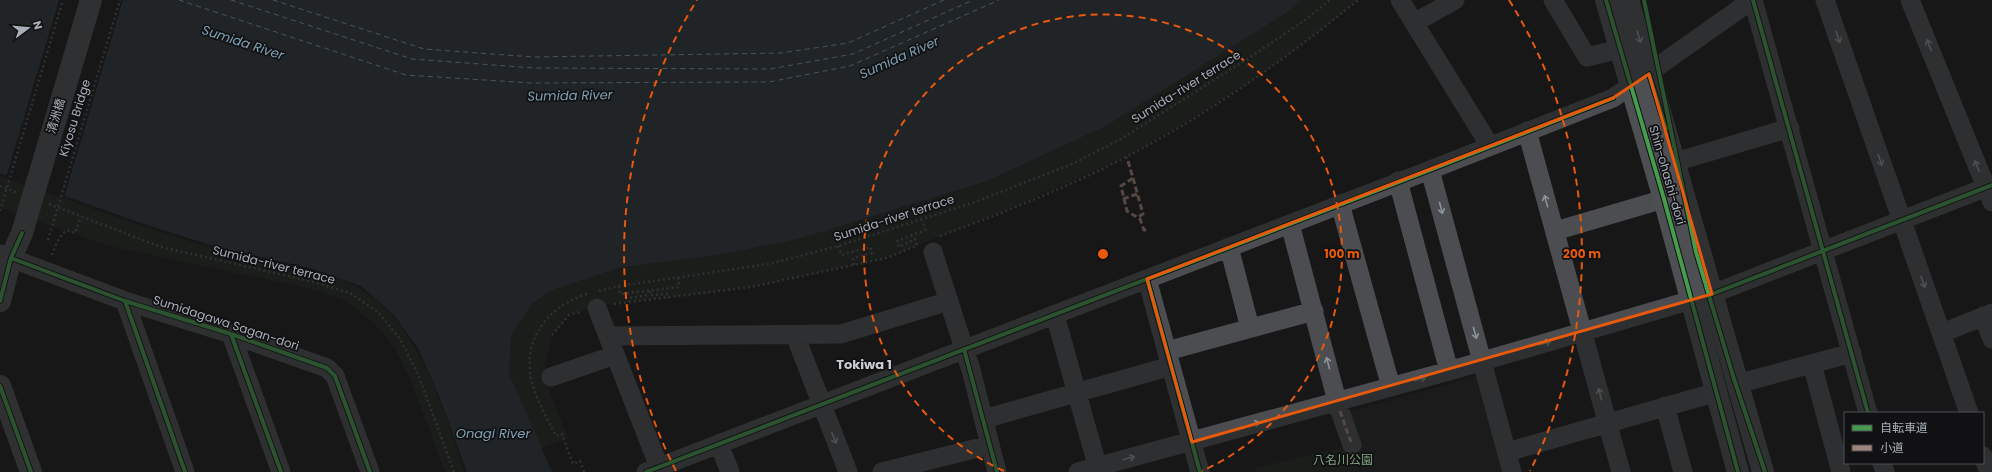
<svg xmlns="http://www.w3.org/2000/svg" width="1992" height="472" font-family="Poppins,'Noto Sans JP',sans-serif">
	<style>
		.built { fill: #212123 }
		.green { fill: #1d241d }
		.water { fill: #2a3439 }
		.pier { fill: #171717 }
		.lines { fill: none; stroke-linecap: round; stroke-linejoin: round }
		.ferry { stroke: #7fa1b3; stroke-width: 1; stroke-dasharray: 5 4; stroke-linecap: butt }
		.path { stroke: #4d4e52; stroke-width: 2.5; stroke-dasharray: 2 3; stroke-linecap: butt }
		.minor { stroke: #4b4d50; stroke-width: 19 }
		.major { stroke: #4d4f52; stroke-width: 22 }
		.quiet { stroke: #a18479; stroke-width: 3; stroke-dasharray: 6 3; stroke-linecap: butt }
		.cycleway-casing { stroke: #111113; stroke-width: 6 }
		.cycleway { stroke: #469c4c; stroke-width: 4 }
		.oneway { stroke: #8d9299 }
		.oneway2 { stroke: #8c9299 }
		.marked { fill: none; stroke: #e8590c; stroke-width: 3; stroke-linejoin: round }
		.ring { fill: none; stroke: #e8590c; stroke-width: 2; stroke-dasharray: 7 5 }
		.labels { text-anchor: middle; stroke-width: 3.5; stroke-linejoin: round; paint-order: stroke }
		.street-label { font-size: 12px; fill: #a8afb8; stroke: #111113 }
		.park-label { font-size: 12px; fill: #81a37f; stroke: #111113 }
		.water-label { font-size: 13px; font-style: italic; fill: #7fa1b3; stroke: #111113 }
		.neighbourhood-label { font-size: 13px; font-weight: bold; fill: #c9cdd4; stroke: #111113 }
		.centre { fill: #e8590c; stroke: #111113; stroke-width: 2 }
		.ring-label { font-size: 12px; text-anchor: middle; font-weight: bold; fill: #e8590c; stroke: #111113; stroke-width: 3.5; stroke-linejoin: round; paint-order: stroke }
	</style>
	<rect width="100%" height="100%" fill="#171717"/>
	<!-- built -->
	<path class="built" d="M1477 376 1503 472H1362L1345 413Z"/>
	<!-- green -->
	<path class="green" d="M1301 0H1358L1313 37 1251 81 1184 123 1126 157 1004 211 886 258 751 287 606 305 569 315 552 335 545 366 547 385 568 438 541 448 509 373 511 336 532 304 552 290 618 268 718 255 798 239 987 181 1106 126 1286 13Z
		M0 176C72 201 145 228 218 250 277 267 350 265 393 316 430 361 446 419 465 472H445L409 376 395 348 375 324 346 301 316 290 109 246 0 208Z
		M1352 445 1360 472H1257L1255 468Z"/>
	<!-- water -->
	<path class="water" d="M0 0H1301L1286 13 1106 126 987 181 798 239 718 255 618 268 552 290 532 304 511 336 509 373 552 472H467L439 396 418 348 393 314 361 286 310 268 220 248 144 224 0 173Z"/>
	<!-- pier -->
	<path class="pier" d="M59 0H123L64 198 6 177Z"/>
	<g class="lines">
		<!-- ferry -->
		<path class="ferry" d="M179 0 406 75 532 83 769 82 850 66 999 0
			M231 0 412 59 534 68 770 69 853 54 973 0
			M273 0 424 49 533 57 781 53 848 43 944 0"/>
		<!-- path -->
		<path class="path" d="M1126 157 1128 161
			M0 186 16 192
			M49 204 161 247 310 281 350 293 379 313 400 339 418 374 454 472
			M0 211 63 0
			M940 236C1003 213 1066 188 1126 157 1209 114 1286 59 1358 0
			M48 240 120 0
			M917 245 915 239 899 247 897 241 925 230 923 220
			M838 246 842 255 870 247 872 253 853 258 854 265
			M52 255C55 246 59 236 67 230L75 233 81 217
			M619 286 620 294 679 287 678 277
			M599 291 619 286 769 264 838 246 975 202 1072 164 1119 140 1249 58 1305 20 1330 0
			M650 291V295L668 294 669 298
			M629 302V298L650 295
			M614 304 751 287 886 258 916 246
			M552 335 569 315 580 312
			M584 472 580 461 573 464 562 434 556 436C548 420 538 403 533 386 520 342 546 307 587 294"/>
		<!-- minor -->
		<path class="minor" d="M1400 0 1490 146
			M1553 0 1587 57 1620 49
			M1753 0 1868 413
			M1825 0 1969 413
			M1910 0 1992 202
			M1414 23 1455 0
			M1527 131 1621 472
			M1675 162 1790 128
			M1430 170 1512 472
			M1398 181 1449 371
			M1340 204 1391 387
			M1290 224 1337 401
			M1555 231 1664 199
			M1229 247 1250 328
			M933 252 971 370 997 472
			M0 254 125 301 231 334 327 368 335 376 370 472
			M1147 279 1200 472
			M125 301 185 472
			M597 308 661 472
			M1055 315 1099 472
			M1983 316 1992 339
			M1942 333 1992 313
			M231 334 281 472
			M795 335 848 472
			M608 336 841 334 949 301
			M1167 351 1314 311
			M1812 364 1841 472
			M551 377 615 355
			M1737 384 1852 353
			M1665 406 1683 472
			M1340 411 1352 445
			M984 419 1171 366
			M719 444 730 472
			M1507 452 1717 392
			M1983 456 1989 472
			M1882 463 1885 472
			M646 472 1430 170 1613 98 1752 0
			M882 472 990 445
			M1078 472 1449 371 1712 294 1992 185"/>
		<!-- major -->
		<path class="major" d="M1606 0 1664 199 1738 472
			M1628 0 1763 472
			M0 301 11 258 22 233 91 0
			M0 386 31 472"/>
		<!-- quiet -->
		<path class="quiet" d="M1128 161 1133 178 1121 186 1127 211 1140 219 1144 230H1148
			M1133 178 1143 214 1138 217
			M1123 199 1137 194
			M1340 411 1352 445"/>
		<!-- cycleway casing -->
		<g class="cycleway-casing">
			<path id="cycleway" d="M1606 0 1664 199 1738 472
				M1644 0 1696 252 1734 379 1765 472
				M1753 0 1868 413
				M1649 74 1666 129
				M11 258 125 301 231 334 327 368 335 376 370 472
				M1147 279 1200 472
				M1712 294 1992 185
				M0 301 11 258 22 233
				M125 301 185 472
				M231 334 281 472
				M964 349 997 472
				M0 386 31 472
				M646 472 1430 170 1613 98"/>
		</g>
		<!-- cycleway -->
		<use href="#cycleway" class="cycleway"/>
	</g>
	<!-- one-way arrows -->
	<defs><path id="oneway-shaft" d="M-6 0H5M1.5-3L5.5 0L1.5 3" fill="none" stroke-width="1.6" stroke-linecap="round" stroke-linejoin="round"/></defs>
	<use class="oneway" href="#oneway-shaft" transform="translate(1639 37) rotate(74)"/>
	<g class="oneway2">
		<use href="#oneway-shaft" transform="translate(1838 37) rotate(71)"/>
		<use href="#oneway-shaft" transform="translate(1929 45) rotate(-112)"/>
		<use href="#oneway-shaft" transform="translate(1880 160) rotate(71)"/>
		<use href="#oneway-shaft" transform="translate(1977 166) rotate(-112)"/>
		<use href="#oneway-shaft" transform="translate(1546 201) rotate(-106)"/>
		<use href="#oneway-shaft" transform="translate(1441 208) rotate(75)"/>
		<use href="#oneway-shaft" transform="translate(1923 282) rotate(70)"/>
		<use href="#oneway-shaft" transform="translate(1475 333) rotate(75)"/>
		<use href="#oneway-shaft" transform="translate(1545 343) rotate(-16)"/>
		<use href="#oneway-shaft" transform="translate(1328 363) rotate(-105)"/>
		<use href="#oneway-shaft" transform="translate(1420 379) rotate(-15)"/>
		<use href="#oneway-shaft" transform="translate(1600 394) rotate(-105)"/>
		<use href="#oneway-shaft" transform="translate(1254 424) rotate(-16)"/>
		<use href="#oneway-shaft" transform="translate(834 438) rotate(68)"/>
		<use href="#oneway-shaft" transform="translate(1129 458) rotate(-15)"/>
	</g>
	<!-- marked area -->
	<path d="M0 0H1992V472H0ZM1649 74 1712 294 1192 442 1147 279 1613 98Z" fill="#171717" fill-opacity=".55" fill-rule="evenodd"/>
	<path class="marked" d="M1649 74 1712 294 1192 442 1147 279 1613 98Z"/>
	<!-- distance rings -->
	<g class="ring">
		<path d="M1004 471A239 239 0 1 1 1202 471"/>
		<path d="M676 471A479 479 0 0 1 697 0M1509 0A479 479 0 0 1 1530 471"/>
	</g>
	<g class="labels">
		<!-- street labels -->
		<g class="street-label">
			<text transform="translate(1186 87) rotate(-32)" y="4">Sumida-river terrace</text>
			<text transform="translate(56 116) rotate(-73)" y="4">清洲橋</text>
			<text transform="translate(75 118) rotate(-73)" y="4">Kiyosu Bridge</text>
			<text transform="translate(1667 175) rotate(74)" y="4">Shin-ohashi-dori</text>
			<text transform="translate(894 218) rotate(-18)" y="4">Sumida-river terrace</text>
			<text transform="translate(274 265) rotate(14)" y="4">Sumida-river terrace</text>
			<text transform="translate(226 323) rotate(18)" y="4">Sumidagawa Sagan-dori</text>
		</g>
		<!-- park labels -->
		<g class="park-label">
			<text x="1343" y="464">八名川公園</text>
		</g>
		<!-- water labels -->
		<g class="water-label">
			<text transform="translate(243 42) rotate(18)" y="5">Sumida River</text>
			<text transform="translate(899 57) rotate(-24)" y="5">Sumida River</text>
			<text transform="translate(570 95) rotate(-1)" y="5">Sumida River</text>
			<text x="493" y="438">Onagi River</text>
		</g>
		<!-- neighbourhood labels -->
		<g class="neighbourhood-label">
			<text x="864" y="369">Tokiwa 1</text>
		</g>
	</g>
	<circle cx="1103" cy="254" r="6" class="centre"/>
	<g class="ring-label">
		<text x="1342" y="258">100 m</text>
		<text x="1582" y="258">200 m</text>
	</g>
	<!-- legend -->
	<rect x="1844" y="412" width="140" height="52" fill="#111113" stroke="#4d5055"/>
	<rect x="1852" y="425" width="20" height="6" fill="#469c4c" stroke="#4d5055"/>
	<text x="1880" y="432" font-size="12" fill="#a8afb8">自転車道</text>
	<rect x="1852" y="445" width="20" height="6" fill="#a18479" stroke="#4d5055"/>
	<text x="1880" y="452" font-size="12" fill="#a8afb8">小道</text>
	<!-- north arrow -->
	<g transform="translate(28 28) rotate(74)" stroke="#111113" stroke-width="3" paint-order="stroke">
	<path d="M0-3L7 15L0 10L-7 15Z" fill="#a8afb8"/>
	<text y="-6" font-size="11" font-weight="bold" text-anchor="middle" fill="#a8afb8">N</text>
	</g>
</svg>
